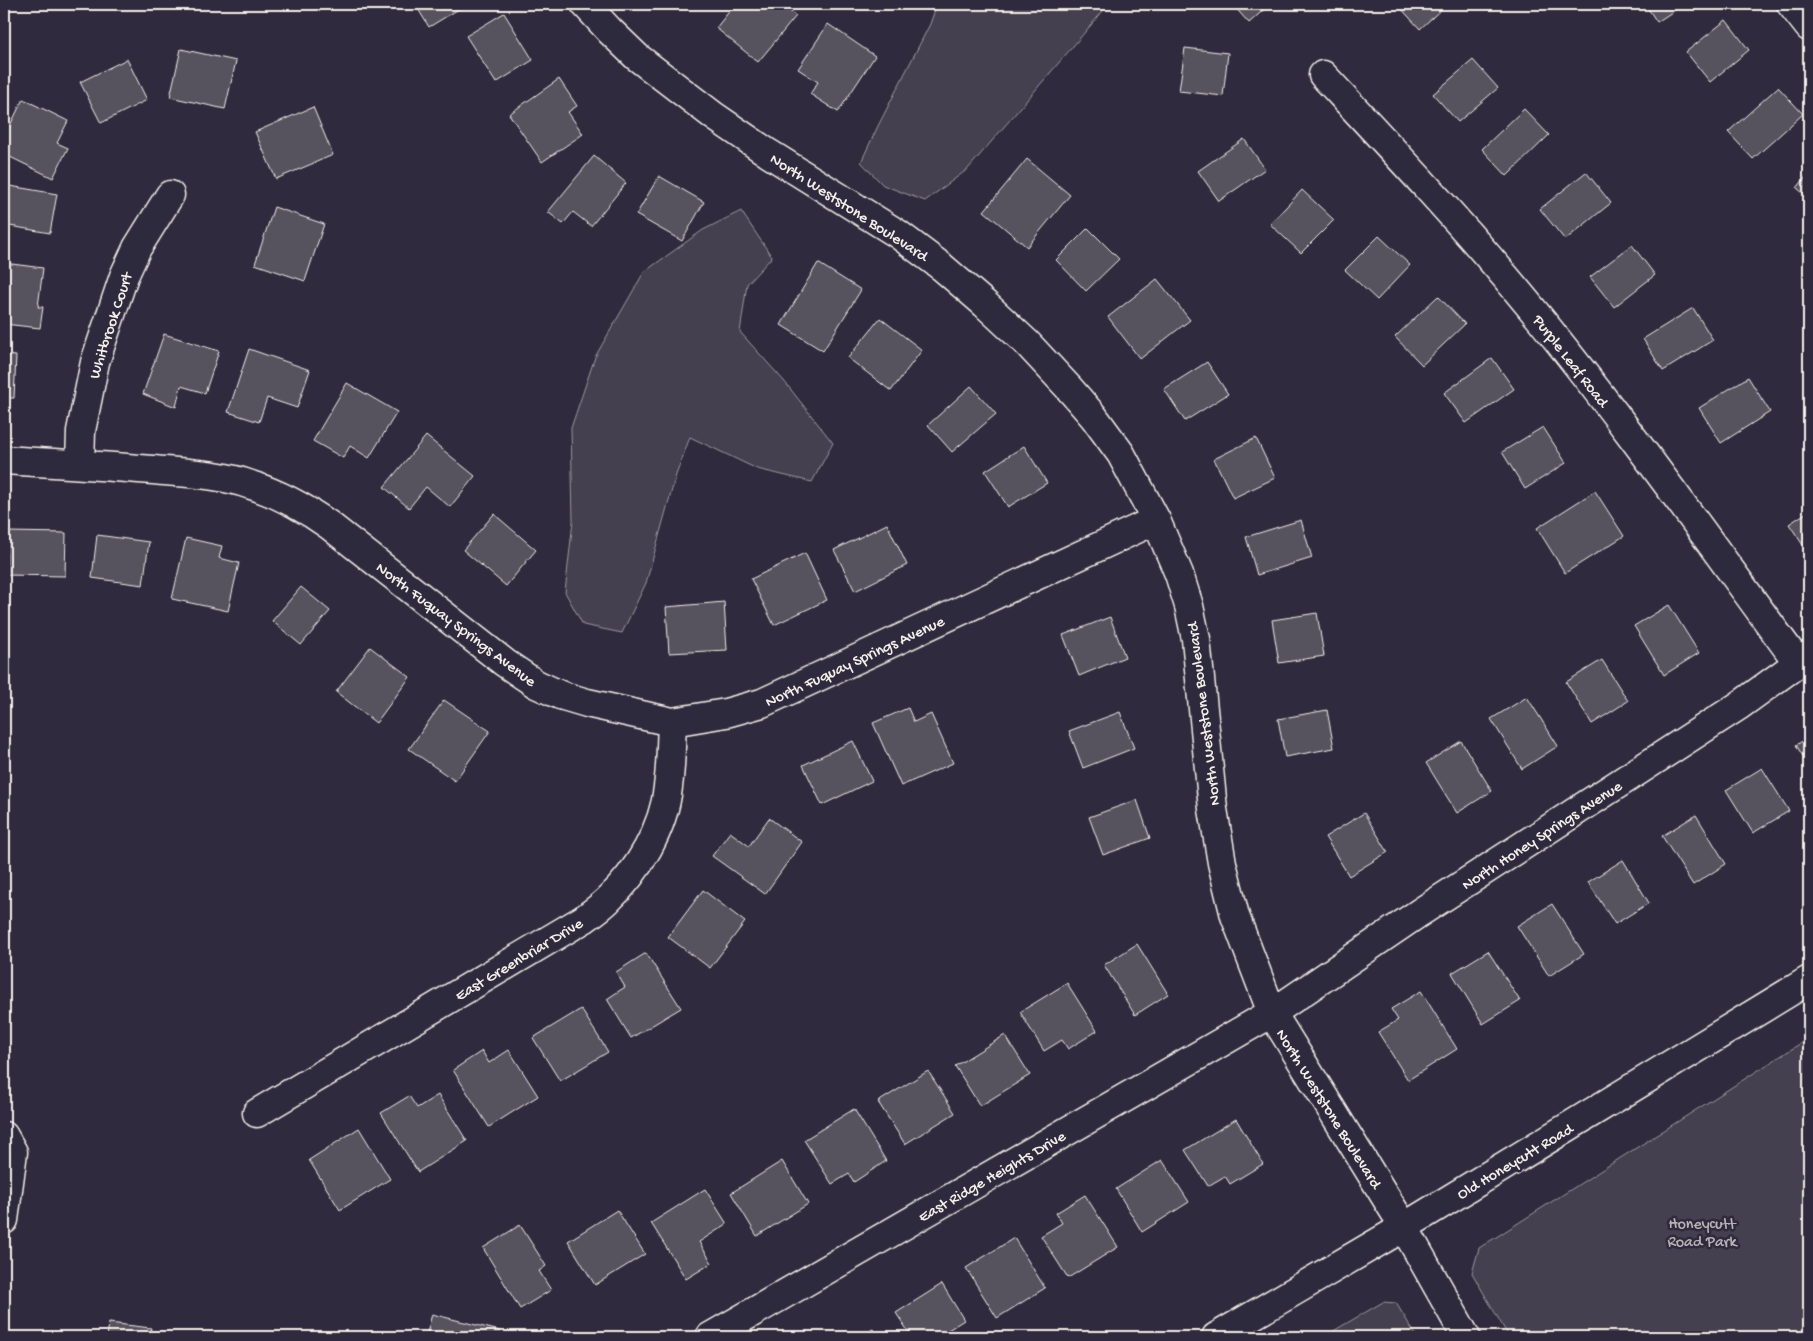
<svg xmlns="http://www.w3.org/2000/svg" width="1813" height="1341" font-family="'Gochi Hand',sans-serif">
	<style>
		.green { fill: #454050; stroke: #9c989c }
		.building { fill: #56525f; stroke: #f4f1e8 }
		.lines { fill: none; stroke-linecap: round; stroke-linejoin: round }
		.minor-casing { stroke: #f4f1e8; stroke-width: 31 }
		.minor { stroke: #2f2a3d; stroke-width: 28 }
		.labels { text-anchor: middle; stroke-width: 5; stroke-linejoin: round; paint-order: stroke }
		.street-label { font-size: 16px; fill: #f4f1e8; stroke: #2f2a3d }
		.park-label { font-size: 16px; fill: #b7b3b3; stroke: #2f2a3d }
	</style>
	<rect width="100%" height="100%" fill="#2f2a3d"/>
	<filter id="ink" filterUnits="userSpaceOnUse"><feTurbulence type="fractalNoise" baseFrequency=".02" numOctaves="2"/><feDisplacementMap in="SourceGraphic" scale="10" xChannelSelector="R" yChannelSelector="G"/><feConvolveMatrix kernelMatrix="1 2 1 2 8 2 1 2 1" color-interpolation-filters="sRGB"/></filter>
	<g filter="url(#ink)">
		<!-- green -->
		<path class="green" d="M937 4H1109L968 169 925 201 883 185 861 162 878 126 930 24Z
			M741 211 772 257 747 284 740 332 784 381 833 443 812 482 757 469 690 437 676 475 646 583 622 633 583 625 565 592 573 521 571 428 595 357 644 272 703 230Z
			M1809 1038V1337H1509L1472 1273 1479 1248Z
			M1383 1302 1396 1303 1417 1337H1323Z"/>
		<!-- building -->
		<path class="building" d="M415 4H467L429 27Z
			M735 4H781L796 16 758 62 716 28Z
			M1232 4H1270L1249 23Z
			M1397 4H1447L1420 29Z
			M1645 4H1684L1657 22Z
			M504 13 533 60 496 83 466 36Z
			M1726 20 1749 50 1710 82 1686 52Z
			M828 24 875 56 838 112 810 94 818 82 798 69Z
			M1185 48 1228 53 1223 96 1179 91Z
			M181 49 236 61 225 109 170 97Z
			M127 59 147 100 101 123 80 82Z
			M1473 60 1498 88 1458 122 1433 94Z
			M559 79 577 106 568 112 583 134 542 162 509 114Z
			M1778 87 1803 114 1753 159 1728 132Z
			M23 99 68 121 57 143 68 148 53 178 4 154V138Z
			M313 107 333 155 276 179 255 132Z
			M1524 109 1549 135 1507 176 1482 149Z
			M1244 139 1265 169 1219 201 1198 171Z
			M594 156 626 183 591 226 573 212 563 224 548 212Z
			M1027 159 1070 195 1027 247 984 211Z
			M1586 172 1611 203 1565 240 1540 209Z
			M1809 173V198L1797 188Z
			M659 176 704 202 682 241 636 215Z
			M4 185 57 194 50 233 4 225Z
			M1302 190 1334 220 1301 253 1270 224Z
			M274 207 324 224 305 281 255 264Z
			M1088 228 1119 259 1086 291 1056 260Z
			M1379 236 1410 265 1377 300 1345 270Z
			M1632 245 1655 275 1614 307 1590 277Z
			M4 263 43 268 38 307H43L40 328 4 324Z
			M818 263 861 290 823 351 781 325Z
			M1157 279 1190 320 1140 359 1108 317Z
			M1438 296 1465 324 1422 365 1395 337Z
			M1693 308 1713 340 1663 371 1643 339Z
			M880 318 922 350 891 391 848 358Z
			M164 334 219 351 205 393 181 386 176 407 143 394Z
			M249 349 310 370 297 408 267 398 259 422 228 412Z
			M4 355 16 356 14 398H4Z
			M1492 358 1514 389 1466 423 1444 393Z
			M1207 362 1228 394 1185 421 1164 389Z
			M1748 377 1770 412 1721 443 1699 408Z
			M347 383 397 412 369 458 350 446 343 458 313 441Z
			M971 386 996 414 952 452 928 425Z
			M1543 427 1566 463 1525 489 1502 452Z
			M426 436 475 476 450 507 426 487 409 508 384 487Z
			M1256 438 1275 478 1233 498 1214 459Z
			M1024 446 1047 483 1008 507 985 471Z
			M1595 491 1624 536 1565 573 1537 528Z
			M1809 511V554L1789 524Z
			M494 514 536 550 506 586 463 550Z
			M1301 520 1312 558 1257 575 1246 537Z
			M887 524 907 565 855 591 834 550Z
			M7 532 66 533 65 576 6 575Z
			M97 535 149 542 143 585 92 578Z
			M186 538 222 546 219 558 239 563 228 611 172 599Z
			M805 553 827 600 774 625 751 579Z
			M301 587 330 611 301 645 272 621Z
			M724 602 727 650 669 653 666 607Z
			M1669 605 1699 653 1664 675 1634 626Z
			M1317 613 1324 656 1279 663 1272 620Z
			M1110 617 1125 657 1079 676 1063 635Z
			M370 647 410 677 376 723 336 692Z
			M1602 660 1628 701 1592 724 1566 682Z
			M1527 697 1558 746 1522 769 1491 719Z
			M444 700 490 731 455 781 409 749Z
			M908 708 914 722 931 714 953 763 901 786 873 723Z
			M1327 710 1334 748 1285 757 1278 719Z
			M1120 712 1134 748 1083 768 1069 731Z
			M1809 737V766L1796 745Z
			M853 741 872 781 822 805 803 765Z
			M1461 741 1492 791 1457 813 1426 763Z
			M1762 768 1789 811 1753 833 1726 790Z
			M1137 800 1150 838 1103 855 1089 817Z
			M1364 813 1388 852 1349 876 1325 837Z
			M1696 815 1726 864 1693 885 1662 836Z
			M769 818 802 842 765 894 712 856 730 832 749 846Z
			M1623 860 1649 903 1615 924 1588 882Z
			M703 890 745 922 710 968 668 937Z
			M1552 904 1584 954 1549 976 1517 926Z
			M1137 944 1168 994 1135 1015 1104 965Z
			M1488 951 1520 1001 1483 1024 1452 973Z
			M646 953 681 1008 631 1038 607 999 625 987 616 972Z
			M1067 983 1097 1031 1068 1049 1062 1040 1044 1051 1020 1012Z
			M1421 991 1457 1049 1408 1080 1378 1032 1398 1020 1391 1009Z
			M581 1009 608 1052 560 1081 533 1038Z
			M1005 1035 1030 1075 980 1106 955 1066Z
			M509 1050 538 1096 489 1127 453 1070 482 1051 489 1063Z
			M928 1071 955 1113 905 1144 878 1102Z
			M438 1095 467 1141 418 1172 381 1113 409 1096 417 1108Z
			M854 1109 886 1161 854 1182 849 1174 832 1184 804 1140Z
			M1236 1119 1263 1164 1230 1184 1225 1176 1208 1186 1185 1150Z
			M359 1128 390 1179 340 1210 309 1160Z
			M1162 1160 1189 1202 1142 1232 1116 1189Z
			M782 1161 808 1204 757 1236 731 1193Z
			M705 1189 727 1224 699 1242 712 1263 686 1279 651 1223Z
			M1085 1195 1118 1247 1068 1278 1041 1236 1062 1223 1056 1213Z
			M617 1210 645 1254 595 1285 568 1241Z
			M520 1225 546 1266 539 1271 551 1290 520 1309 483 1248Z
			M1014 1238 1045 1288 997 1318 966 1268Z
			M942 1284 964 1320 937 1337H912L896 1313Z
			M432 1314 500 1331 498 1337H426Z
			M109 1323 151 1328 149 1337H107Z
			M873 1329 879 1337H859Z"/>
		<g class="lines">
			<!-- minor casing -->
			<g class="minor-casing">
				<path id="minor" d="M585 4 610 31 637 57 714 116 768 153 898 234 942 267 985 304 1027 343 1068 387 1094 417 1121 454 1156 520 1179 574 1189 606 1196 639 1213 809 1222 863 1235 916 1272 1013 1404 1227 1466 1337
					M1791 4 1809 27
					M1323 75C1390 147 1457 218 1519 293 1618 412 1707 539 1799 664
					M4 460C54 463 103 466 153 470 185 473 221 474 251 485 280 494 305 508 329 525L505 663 536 684 560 695 587 703 672 722 726 713 762 703 1156 520
					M80 464 81 431 95 362 124 276 137 248 170 195
					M257 1113 584 919C592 913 601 907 608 900 638 872 664 828 668 787 671 765 671 743 672 722
					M4 1136 13 1152 4 1220
					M710 1337 1272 1013 1419 913 1740 705 1809 655
					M1216 1337 1404 1227 1809 980"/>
			</g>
			<!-- minor -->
			<use href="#minor" class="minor"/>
		</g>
	</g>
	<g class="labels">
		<!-- street labels -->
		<g class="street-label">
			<text transform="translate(850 206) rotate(33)" y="6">North Weststone Boulevard</text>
			<text transform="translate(109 325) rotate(-72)" y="6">Whitbrook Court</text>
			<text transform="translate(1572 360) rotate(52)" y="6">Purple Leaf Road</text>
			<text transform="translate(457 623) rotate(37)" y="6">North Fuquay Springs Avenue</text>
			<text transform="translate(854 660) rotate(-25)" y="6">North Fuquay Springs Avenue</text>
			<text transform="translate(1202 714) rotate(-97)" y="6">North Weststone Boulevard</text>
			<text transform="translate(1541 834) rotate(-33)" y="6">North Honey Springs Avenue</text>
			<text transform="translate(518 958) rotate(-31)" y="6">East Greenbriar Drive</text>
			<text transform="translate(1330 1108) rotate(58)" y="6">North Weststone Boulevard</text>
			<text transform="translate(1514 1160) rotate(-31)" y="6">Old Honeycutt Road</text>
			<text transform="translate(991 1175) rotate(-30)" y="6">East Ridge Heights Drive</text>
		</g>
		<!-- park labels -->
		<g class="park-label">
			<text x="1702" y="1228">Honeycutt<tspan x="1702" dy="18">Road Park</tspan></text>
		</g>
	</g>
	<!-- margin -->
	<rect width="1813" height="1341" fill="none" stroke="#2f2a3d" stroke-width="20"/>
	<rect x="10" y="10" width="1793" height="1321" fill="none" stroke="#f4f1e8" stroke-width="2" filter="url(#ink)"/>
</svg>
